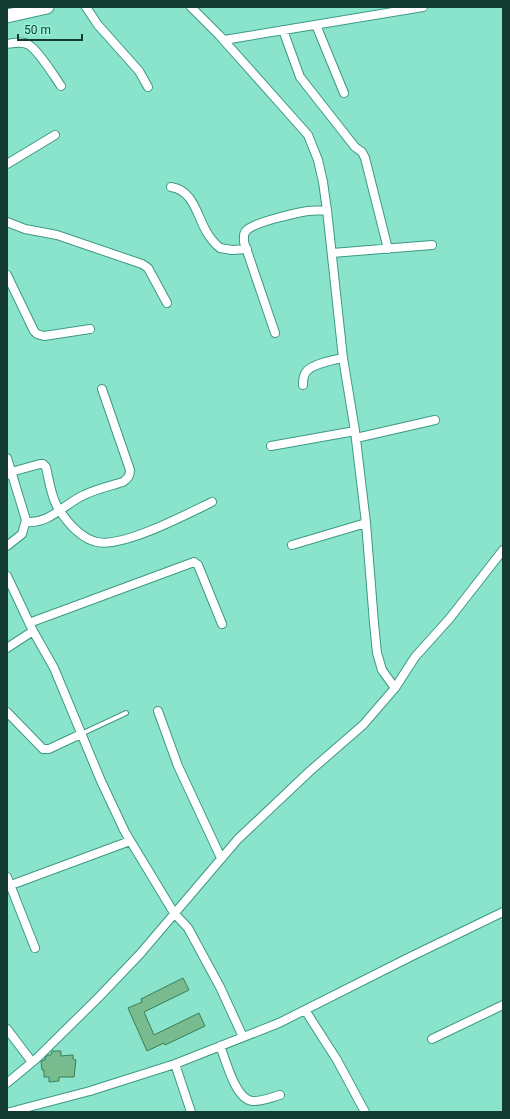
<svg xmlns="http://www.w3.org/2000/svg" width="510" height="1119" font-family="Roboto,sans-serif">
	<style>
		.building { fill: #78bb8f; stroke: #3b7d54 }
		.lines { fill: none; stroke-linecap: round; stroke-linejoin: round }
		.service-casing { stroke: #3d9983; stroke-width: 6 }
		.minor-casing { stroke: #3d9983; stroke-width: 10 }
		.primary-casing { stroke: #3d9983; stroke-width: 15 }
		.service { stroke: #fff; stroke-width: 4 }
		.minor { stroke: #fff; stroke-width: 8 }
		.primary { stroke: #fff; stroke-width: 13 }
	</style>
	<rect width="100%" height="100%" fill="#8ae4cc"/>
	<!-- building -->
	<path class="building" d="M183 978 189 990 144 1012 154 1035 199 1013 205 1026 165 1045 164 1043 147 1051 128 1008 142 1002 141 999Z
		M52 1051H61V1056L73 1055V1059L76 1060 74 1077H59V1081L49 1082V1077H44V1070H42L41 1061 45 1060V1058L48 1055H51Z"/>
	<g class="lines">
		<!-- service casing -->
		<g class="service-casing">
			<path id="service" d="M81 734 126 713"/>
		</g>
		<!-- minor casing -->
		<g class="minor-casing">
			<path id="minor" d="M86 7 98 25 139 71 148 87
				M191 7 219 35 308 135 318 160 323 182 327 210 343 358 355 431 366 523 374 623 377 653 382 670 395 688
				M316 25 344 93
				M283 30 300 77 355 147 362 152 365 158 388 249
				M224 40 423 7
				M7 44C14 43 23 41 29 45 39 51 54 76 61 86
				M7 164 55 135
				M171 187C193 190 197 215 206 231 210 238 215 244 220 248L232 250 247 249
				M7 222 25 229 57 235 142 264 148 268 167 303
				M332 253 432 245
				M7 275 34 331 37 334 44 336 90 329
				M275 333 244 242C244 237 243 233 247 230 255 222 296 213 308 211 314 210 321 211 327 210
				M303 385C303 380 303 376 306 372 312 364 333 360 343 358
				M356 438 435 420
				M271 446 355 431
				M7 458 26 520 22 534 7 546
				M7 475 11 472 40 464H43L46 467C49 480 51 497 58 508 67 522 80 538 97 542 123 548 187 514 212 502
				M26 522C50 524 64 504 84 495 96 489 110 486 123 482 128 478 130 476 130 470L102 389
				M292 545 366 523
				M7 576 33 631 54 668 101 781 125 832 174 913 188 928 220 987 243 1037
				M29 623 194 562 198 565 222 624
				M7 648 33 631
				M158 711 178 766 221 858
				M7 712 43 749H49L81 734
				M7 877 35 948
				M11 885 130 841
				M305 1010 337 1060 365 1112
				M7 1029 32 1062
				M432 1039 503 1005
				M220 1046C226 1060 235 1099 252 1101 261 1102 272 1097 280 1095
				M175 1064 191 1112
				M7 1083 36 1059 99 997 140 954 238 839 310 771 363 725 395 688 415 657 450 618 503 550
				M10 1112 90 1091 175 1064 279 1023 410 957 503 912"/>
		</g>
		<!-- primary casing -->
		<g class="primary-casing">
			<path id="primary" d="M7 16 47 7"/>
		</g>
		<!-- service -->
		<use href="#service" class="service"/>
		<!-- minor -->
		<use href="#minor" class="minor"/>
		<!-- primary -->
		<use href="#primary" class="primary"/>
	</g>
	<!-- border -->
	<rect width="510" height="1119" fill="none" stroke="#143b31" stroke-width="16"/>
	<!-- scale -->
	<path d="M18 34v6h64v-6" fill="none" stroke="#143b31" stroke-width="2"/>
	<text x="24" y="34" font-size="12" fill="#143b31" stroke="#98f2d9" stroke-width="3" paint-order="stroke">50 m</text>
</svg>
